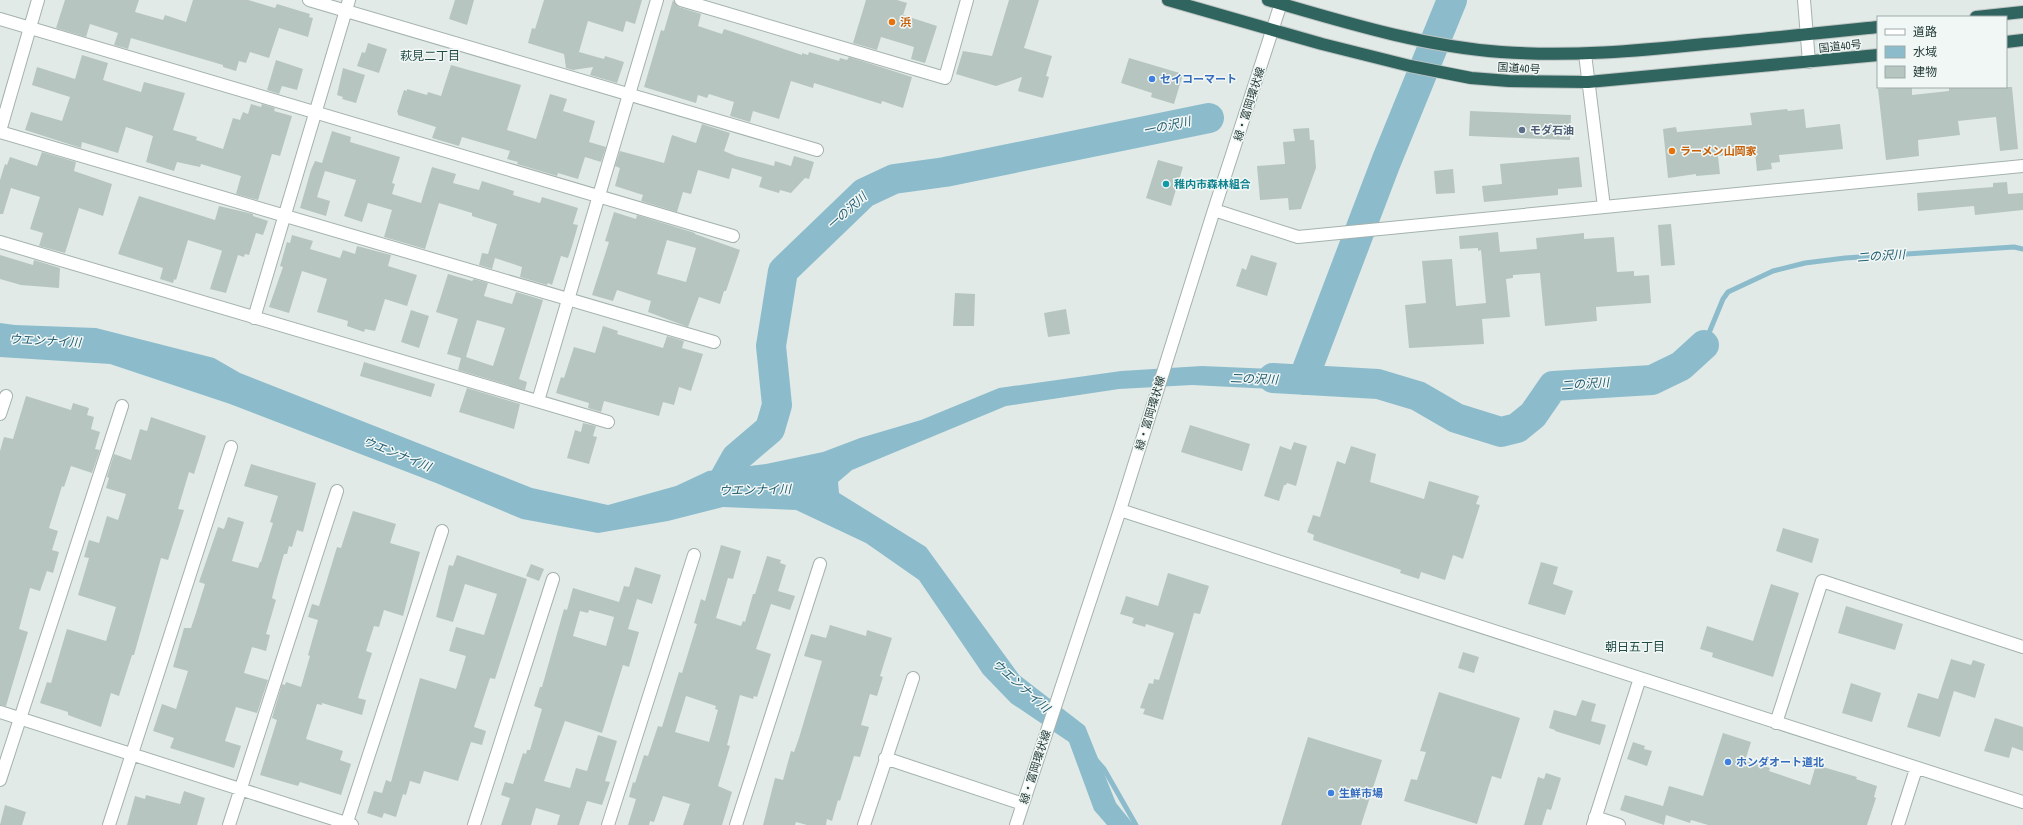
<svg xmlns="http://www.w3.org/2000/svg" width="2023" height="825" font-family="'Archivo Narrow','Noto Sans JP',sans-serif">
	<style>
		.water { fill: #8cbccc }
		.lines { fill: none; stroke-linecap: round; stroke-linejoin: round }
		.stream { stroke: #8cbccc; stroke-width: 5 }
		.river { stroke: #8cbccc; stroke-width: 30 }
		.building { fill: #b6c5c0; fill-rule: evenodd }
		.minor-casing { stroke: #a4b2ae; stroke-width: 14 }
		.highway-casing { stroke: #bdc4c3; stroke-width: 14 }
		.minor { stroke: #fff; stroke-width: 12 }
		.highway { stroke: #30645e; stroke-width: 12 }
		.food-dot { fill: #e8710a; stroke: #f1f7f5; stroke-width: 1.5 }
		.shop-dot { fill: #3f7fe0; stroke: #f1f7f5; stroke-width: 1.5 }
		.service-dot { fill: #5c6f8a; stroke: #f1f7f5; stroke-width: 1.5 }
		.culture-dot { fill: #0f9aa8; stroke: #f1f7f5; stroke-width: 1.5 }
		.labels { text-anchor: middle; stroke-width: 3; stroke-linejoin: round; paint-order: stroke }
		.food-label { font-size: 11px; font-weight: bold; fill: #c56008; stroke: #f1f7f5; text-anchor: start }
		.street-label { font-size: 11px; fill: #223a36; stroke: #f1f7f5 }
		.shop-label { font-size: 11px; font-weight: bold; fill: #366cbe; stroke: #f1f7f5; text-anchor: start }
		.service-label { font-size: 11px; font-weight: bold; fill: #4e5e75; stroke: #f1f7f5; text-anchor: start }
		.culture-label { font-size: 11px; font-weight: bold; fill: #0d838f; stroke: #f1f7f5; text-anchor: start }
		.neighbourhood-label { font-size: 12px; fill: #204a44; stroke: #f1f7f5 }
		.water-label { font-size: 12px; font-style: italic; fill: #215c71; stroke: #f1f7f5 }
	</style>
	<rect width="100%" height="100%" fill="#e1eae7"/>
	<!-- water -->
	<path class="water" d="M0 323 15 325 96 328 214 358 240 373 532 488 608 505 676 486 708 471 766 464 823 452 860 438 921 420 999 388 1121 371 1202 366 1317 371 1309 391 1192 385 1119 389 1006 406 852 470 838 482 839 493 926 547 1019 675 1085 726 1116 803 1134 825H1107L1094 810 1069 742 1011 703 983 674 919 580 866 543 796 510 723 507 668 521 598 533 522 519 436 483 230 404 110 364 0 357Z"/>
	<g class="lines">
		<!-- stream -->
		<path class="stream" d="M1704 345 1723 299 1728 292 1773 271 1805 263 1845 258 2014 247 2023 249
			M1097 761 1104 769 1136 825"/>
		<!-- river -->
		<path class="river" d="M1273 378 1378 384 1418 396 1456 418 1501 432 1517 428 1533 415 1553 386 1652 380 1681 366 1704 345
			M1303 380 1386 162 1452 0
			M718 490 736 458 770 429 777 405 771 346 783 271 864 193 894 179 945 172 1209 118"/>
	</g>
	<!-- building -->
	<path class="building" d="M65 0H139L135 12 163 20 165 15 186 22 193 0H248L275 8 277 4 310 14 309 17 313 18 308 37 279 28 269 58 250 52 246 63 239 61 236 71 223 67V65L131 38 128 49 114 45 118 33 90 24 86 37 56 28Z
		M455 0H474L467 25 449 19Z
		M544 0H642L635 24 626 21 623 32 588 21 579 52 604 59 605 56 624 62 617 83 590 75 593 67 573 70 566 68 564 54 528 43 532 28 535 29Z
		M673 0 679 7 701 14 698 26 722 34 724 29 802 55V53L808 55 809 52 839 61 840 58 847 60 849 57 912 77 903 108 882 101 881 104 814 83 813 88 791 81 779 119 753 111 750 122 730 116 734 102 709 94 707 98 698 95 696 103 644 87 661 30 664 31Z
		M866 0H897L907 3 903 15 937 26 925 63 911 59 914 47 881 37 877 50 853 43Z
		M1009 0H1039L1024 48 1052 56 1046 76 1049 77 1043 98 1018 91 1022 77 996 86 956 74 963 51 992 56Z
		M368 43 387 49 379 73 357 66 362 52 365 53Z
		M82 55 108 63 103 80 141 92 144 82 185 93 173 130 197 137 196 140 223 149 233 118 240 120 243 112 248 114 251 104 261 107 262 104 275 108 274 111 292 116 280 156 272 154 258 200 236 194 241 176 201 164 200 167 177 162 174 171 146 162 153 136 126 127 118 153 82 142 81 148 25 130 31 112 62 121 70 97 32 85 37 67 75 79Z
		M1129 58 1183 74 1174 104 1151 97 1152 93 1121 83Z
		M276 60 303 69 297 90 282 86 279 94 267 90Z
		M451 65 521 85 507 130 536 139 550 94 567 99 563 111 595 121 589 142 606 147 601 162 585 157 578 179 558 173 557 176 517 164 518 162 507 159 510 151 462 137 459 146 432 138 436 127 398 115V113L397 112 404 90 407 91V89L427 95 428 92 441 96Z
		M343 68 365 75 356 103 342 99 343 97 337 95Z
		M1897 87H1912V95L1949 91V87H2012L2018 149 2000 151 1996 117 1958 121 1960 135 1918 140 1919 156 1886 160 1878 89Z
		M1787 109 1788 111 1804 109 1806 128 1840 124 1843 149 1779 155 1780 162 1771 163 1772 169 1757 171 1755 152 1718 156 1720 174 1696 176V174L1668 178 1663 129 1676 127 1677 132 1752 125 1750 113Z
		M1470 111 1571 115 1570 140 1469 136Z
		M702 124 730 133 724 151 736 156 774 166 775 161 791 166 794 156 814 162 809 179 805 178 791 193 780 190 779 193 759 187 762 177 732 168 729 179 698 170 691 194 683 192 677 212 641 201 643 195 615 186 620 168 615 166 620 151 664 163 672 135 696 143Z
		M1309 128 1310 140H1314L1316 168 1301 209 1289 210 1288 198 1260 200 1257 166 1285 164 1283 142 1295 141 1293 129Z
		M332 131 351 137 350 142 400 157 392 183 395 184 392 194 421 203 432 167 456 174 453 183 479 190 482 181 514 191 513 195 540 203 542 197 578 208 573 224 578 225 572 246 568 258 561 256 552 285 548 283 547 285 520 277 522 267 495 258 492 269 479 265 482 253 488 254 497 224 472 216V213L439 203 425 249 384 237 392 210 368 203 362 222 344 216 356 180 325 171 317 197 330 201 326 216 300 208 311 170 315 161 322 163Z
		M42 152 76 162 74 171 112 184 103 216 79 208 65 253 39 246 43 233 30 229 40 197 11 188 3 214H0V180L5 164 7 165 10 157 37 166Z
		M1579 157 1582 187 1558 189V195L1484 202 1482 186 1502 184 1500 164Z
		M1158 160 1183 167 1171 206 1146 198Z
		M1453 169 1455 193 1436 194 1434 171Z
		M2007 182 2008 194 2023 193V210L1975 215 1974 206 1918 211 1917 193 1993 187V183Z
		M139 196 215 220 219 206 253 214V216L268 221 263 235 256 233 249 255 245 254 244 257 238 255 226 293 210 289 222 251 220 250 188 240 176 280 174 279 173 283 160 279 163 268 118 254Z
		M614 212 636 219 637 215 695 233V234L740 250 726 291H724L720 304 699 297 688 327 648 312 651 301 617 290 613 301 592 295 609 242 605 241ZM667 240 696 248 686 282 657 274Z
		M1671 224 1675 265 1661 266 1658 225Z
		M1498 232 1500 252 1537 249 1536 238 1584 233V239L1614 237 1617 272 1634 271V276L1649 275 1651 303 1596 307 1597 321 1545 326 1540 273 1513 275V278L1506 279 1510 317 1482 319 1484 344 1409 348 1405 305 1426 303 1422 261 1452 259 1456 306 1486 303 1481 250 1478 251V248L1460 249 1459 236Z
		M292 235 313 241 310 249 340 258 343 250 355 254 357 246 391 255 388 266 417 275 407 306 385 299 375 331 365 329 364 332 347 326 348 321 317 312 327 279 302 271 289 313 269 307 283 267 280 266 287 242 290 243Z
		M0 255 33 265 34 260 60 268 59 288 21 285 0 279Z
		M1251 255 1277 263 1267 296 1236 286 1242 268 1246 270Z
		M448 274 472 281 474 279 488 283 484 296 512 304 516 292 543 300 519 379 527 382 525 390 458 370 461 358 447 354 458 319 436 312ZM477 320 505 328 493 366 466 357Z
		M955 293 975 294 974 326H953Z
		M1066 309 1070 334 1048 337 1044 313Z
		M411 310 429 316 419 348 401 342Z
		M603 326 618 331 617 334 663 348 667 336 684 341 682 348 703 354 691 391 679 387 674 405 663 402 659 416 604 401 601 412 588 408 589 403 556 393 561 377 564 378 574 347 595 353Z
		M364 362 435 384 431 397 360 376Z
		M467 388 520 404 514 429 459 412Z
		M26 396 71 410 73 403 89 408 87 415 94 417 91 429 100 432 95 449 100 450 92 473 71 466 64 487 62 486 49 528 58 531 52 550 59 552 53 573 47 571 40 591 30 588 19 629 28 632 6 706 0 705V451L4 437 13 439Z
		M151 417 206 436 194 474 189 472 178 509 184 510 168 560 161 558 134 655H132L119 696 111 693 101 727 68 715V712L40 703 47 682 51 683 67 629 106 641 116 607 78 595 89 558 84 557 89 540 99 543 107 516 118 520 126 494 106 488 109 478 107 477 114 454 131 460 140 429 147 431Z
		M583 423 596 426 593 436 597 437 589 464 567 458 575 430 581 432Z
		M1190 425 1250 444 1242 471 1181 452Z
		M1294 442 1307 446 1296 486 1287 483 1286 485H1284L1279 501 1264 496 1280 446 1291 450Z
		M1351 446 1376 454 1370 482 1424 499 1429 481 1479 496 1476 504 1480 505 1463 559 1453 555 1445 580 1421 572 1419 579 1400 573 1401 570 1313 540 1314 535 1307 532 1313 515 1320 517 1337 461 1345 464Z
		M251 464 316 483 303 532 297 530 292 547 289 546 287 554H284L277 578 272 598 276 600 266 634 270 635 266 651 252 647 244 673 268 680 257 713 236 707 225 741 241 746 234 768 170 748 174 738 153 731 162 704 176 709 188 671 173 667 184 628H191L196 613 205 584 199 582 218 527 224 529 228 517 244 522 232 561 258 568 260 562H261L273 523 270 522 278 496 244 486Z
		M353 511 396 524 390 543 420 552 403 616 384 610 379 627 374 626 366 651 372 653 358 698 366 700 362 715 322 703V705L317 704 306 739 343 751 340 760 351 764 341 795 300 782 298 786 260 775 277 720 272 718 282 684 285 685 286 682 301 687 310 656 308 655 318 620 308 617 312 604 319 606 337 547 341 548Z
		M1783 528 1819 539 1812 563 1776 551Z
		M721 545 741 551 733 579 728 578 716 618 741 626 743 621 745 622 753 594H755L767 556 781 560 780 563 786 565 778 591 795 596 790 610 771 604 756 649 771 654 757 697 754 696 753 699 740 695 727 745 730 746 718 786 732 792 722 825H683L690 804 663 796 654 822 650 821 649 825H628L636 799 629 797 633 782 635 783 644 755 648 756 658 726 662 727 679 672 682 673 697 624 694 623 701 599 705 601ZM686 696 716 706 715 709 718 710 709 742 675 732Z
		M457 555 527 579 495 679 490 678 474 727 486 731 482 745 471 742 458 781 424 771 420 784 410 781 406 795 403 794 396 817 384 813 382 818 367 813 374 791 382 793 386 780 391 782 420 678 456 689 466 656 449 651 456 627 484 635 497 594 465 584 453 622 436 617 449 565 453 566Z
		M1541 562 1558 567 1553 584 1573 591 1565 615 1528 604Z
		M531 564 544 569 539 581 526 576Z
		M635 567 661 575 652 604 637 599 628 629 639 632 629 667 623 665 602 733 565 721 544 781 570 788 576 768 587 771 598 735 617 741 605 781 610 782 602 805 587 801 579 825H557L560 815 536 808 531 825H501L510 798 501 795 505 782 513 784 523 753 526 754 527 750H530L542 709 534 706 540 687H542L564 609 567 610 573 588 619 602 624 586 629 587ZM589 610 614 617 606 646 573 636 580 611 588 613Z
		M1168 573 1209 586 1200 614 1194 613 1163 720 1143 714 1145 709 1140 708 1149 683 1153 684 1154 679 1159 680 1174 633 1146 624 1145 627 1132 623 1134 618 1120 614 1126 596 1158 606Z
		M1771 584 1799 593 1773 677 1712 657 1713 653 1700 649 1707 626 1753 641Z
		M1846 606 1903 624 1895 650 1838 633Z
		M830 625 866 636 867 630 892 638 880 676 883 677 877 696 870 694 861 725 869 727 860 757 854 756 840 801 838 800 832 821 827 819 826 825H807L796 822 795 825H763L775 778 783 780 791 751 794 752 799 738 822 661 804 656 811 634 826 638Z
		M1463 652 1479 657 1474 673 1458 668Z
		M1951 659 1971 665 1973 660 1985 664 1975 698 1954 691 1940 737 1907 727 1918 693 1938 699Z
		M1851 683 1881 693 1872 722 1842 713Z
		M1439 692 1520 718 1501 779 1492 776 1477 824 1404 801 1411 779 1417 780 1426 752 1420 751Z
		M1582 700 1596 704 1591 721 1606 725 1600 745 1555 731V730L1549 728 1554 710 1576 716Z
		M1995 718 2023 727V751L2012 747 2009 758 1984 751Z
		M1723 733 1751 742 1745 761 1770 768 1769 771 1810 785 1816 765 1857 777 1856 779 1877 786 1874 797 1876 798 1867 825H1708L1691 820 1690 823 1666 815 1664 825 1620 810 1625 795 1663 806 1669 786 1703 796Z
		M1308 737 1382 760 1361 825H1281Z
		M1633 742 1645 746 1644 749 1652 751 1647 766 1627 759Z
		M1546 773 1561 778 1551 810 1547 809 1542 825H1524L1538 777 1544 779Z
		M184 791 205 798 197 825H127L135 796 145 799 146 795 180 804Z
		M5 805 26 812 22 825H0Z"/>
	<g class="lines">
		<!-- minor casing -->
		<g class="minor-casing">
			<path id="minor" d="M309 0 817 150
				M681 0 945 78 967 0
				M1804 0 1809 62
				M0 19 733 236
				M1585 54 1604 207
				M0 131 38 0
				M0 132 714 342
				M1214 210 1298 237 2023 166
				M0 242 608 422
				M254 318 349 0
				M538 401 657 0
				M0 414 6 396
				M1120 510 2023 802
				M0 712 352 825
				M1776 723 1822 581 2023 647
				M885 758 1023 804
				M0 780 122 406
				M1595 817 1619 825
				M109 825 231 447
				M229 825 337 491
				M346 825 442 531
				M474 825 553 579
				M608 825 694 555
				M736 825 820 564
				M864 825 913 678
				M1016 825 1120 510 1214 210 1282 0
				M1593 825 1640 678
				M1898 825 1916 769"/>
		</g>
		<!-- highway casing -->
		<g class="highway-casing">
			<path id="highway" d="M1168 0 1322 44 1410 66 1471 78 1509 81 1588 82 1878 55
				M1268 0C1344 22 1421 46 1501 52 1570 57 1637 51 1705 44 1763 39 1820 33 1878 27
				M1976 17 2023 12
				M2006 42 2023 40"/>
		</g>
		<!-- minor -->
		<use href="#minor" class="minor"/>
		<!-- highway -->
		<use href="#highway" class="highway"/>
	</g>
	<!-- markers -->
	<g class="food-dot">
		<circle cx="892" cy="22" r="4"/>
		<circle cx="1672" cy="151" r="4"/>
	</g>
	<g class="shop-dot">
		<circle cx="1152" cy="79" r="4"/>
		<circle cx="1728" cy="762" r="4"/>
		<circle cx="1331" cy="793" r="4"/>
	</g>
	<circle class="service-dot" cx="1522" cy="130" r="4"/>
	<circle class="culture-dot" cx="1166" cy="184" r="4"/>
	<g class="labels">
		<!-- food labels -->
		<g class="food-label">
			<text x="900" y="26">浜</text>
			<text x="1680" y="155">ラーメン山岡家</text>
		</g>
		<!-- street labels -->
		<g class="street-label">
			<text transform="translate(1840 46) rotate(-6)" y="4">国道40号</text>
			<text transform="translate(1519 68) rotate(3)" y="4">国道40号</text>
			<text transform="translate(1249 104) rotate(-72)" y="4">緑・富岡環状線</text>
			<text transform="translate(1150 413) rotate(-73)" y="4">緑・富岡環状線</text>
			<text transform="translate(1035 767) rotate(-72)" y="4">緑・富岡環状線</text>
		</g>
		<!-- shop labels -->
		<g class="shop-label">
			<text x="1160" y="83">セイコーマート</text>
			<text x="1736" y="766">ホンダオート道北</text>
			<text x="1339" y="797">生鮮市場</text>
		</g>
		<!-- service labels -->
		<g class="service-label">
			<text x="1530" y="134">モダ石油</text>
		</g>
		<!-- culture labels -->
		<g class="culture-label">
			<text x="1174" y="188">稚内市森林組合</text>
		</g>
		<!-- neighbourhood labels -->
		<g class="neighbourhood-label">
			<text x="430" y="60">萩見二丁目</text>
			<text x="1635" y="651">朝日五丁目</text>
		</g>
		<!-- water labels -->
		<g class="water-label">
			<text transform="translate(1167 126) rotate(-12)" y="4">一の沢川</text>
			<text transform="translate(847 211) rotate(-42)" y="4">一の沢川</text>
			<text transform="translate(1881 256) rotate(-4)" y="4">二の沢川</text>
			<text transform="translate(45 341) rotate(3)" y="4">ウエンナイ川</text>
			<text transform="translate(1254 379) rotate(2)" y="4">二の沢川</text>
			<text transform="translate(1585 384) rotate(-4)" y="4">二の沢川</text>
			<text transform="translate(397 454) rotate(22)" y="4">ウエンナイ川</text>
			<text transform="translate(755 490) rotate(-1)" y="4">ウエンナイ川</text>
			<text transform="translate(1021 686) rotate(42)" y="4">ウエンナイ川</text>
		</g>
	</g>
	<!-- legend -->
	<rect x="1877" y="16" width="130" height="72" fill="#f1f7f5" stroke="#9eaba9"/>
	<rect x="1885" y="29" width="20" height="6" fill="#ffffff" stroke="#9eaba9"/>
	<text x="1913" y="36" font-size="12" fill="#223a36">道路</text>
	<rect x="1885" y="46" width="20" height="12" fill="#8cbccc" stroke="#9eaba9"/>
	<text x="1913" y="56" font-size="12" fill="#223a36">水域</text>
	<rect x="1885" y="66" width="20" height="12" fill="#b6c5c0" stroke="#9eaba9"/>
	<text x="1913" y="76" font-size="12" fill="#223a36">建物</text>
</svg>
